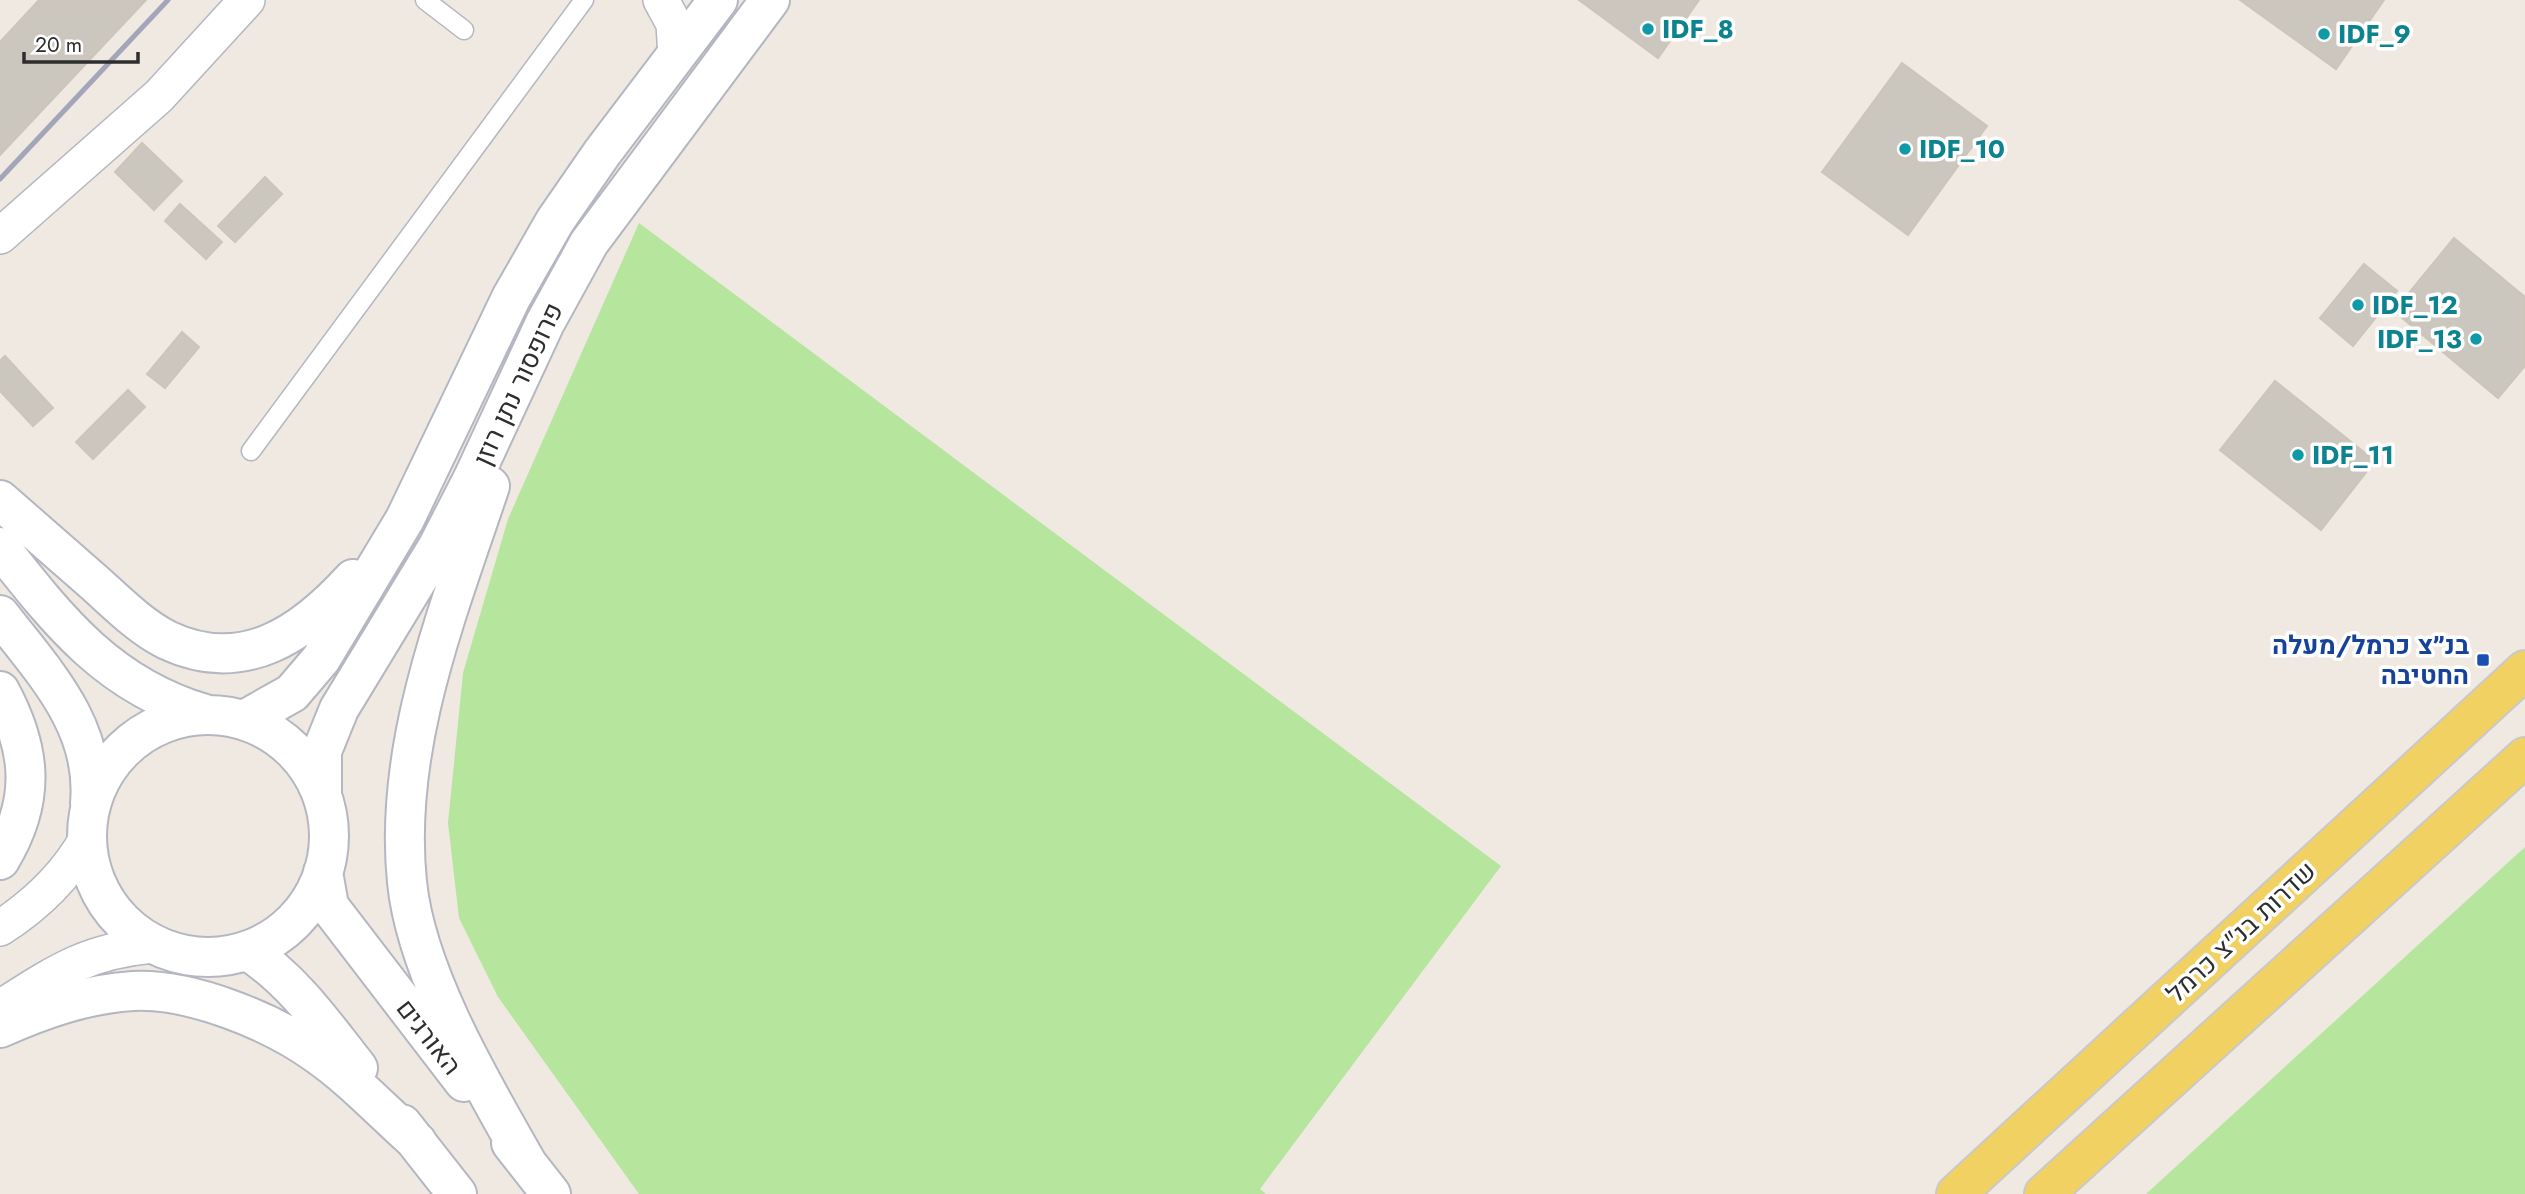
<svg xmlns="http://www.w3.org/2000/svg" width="2525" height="1194" font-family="Jost,Heebo,sans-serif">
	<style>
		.green { fill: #b6e59e }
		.building { fill: #cbc7bf; stroke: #cbc5ba; stroke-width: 2 }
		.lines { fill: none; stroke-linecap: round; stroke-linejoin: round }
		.lane-casing { stroke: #b4b7c1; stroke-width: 21 }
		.street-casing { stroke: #b4b7c1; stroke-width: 38 }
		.secondary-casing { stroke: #b4b7c1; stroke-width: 42 }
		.primary-casing { stroke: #c9c9c9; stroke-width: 42 }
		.lane { stroke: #fff; stroke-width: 18 }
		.street { stroke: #fff; stroke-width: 35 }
		.secondary { stroke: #fff; stroke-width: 38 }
		.primary { stroke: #f2d163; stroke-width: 38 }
		.rail { stroke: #a3a6b8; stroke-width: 5 }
		.culture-dot { fill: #0f9aa8; stroke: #fff; stroke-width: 2.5 }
		.transit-dot { fill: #1a4fb4; stroke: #fff; stroke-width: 2.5 }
		.labels { text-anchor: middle; stroke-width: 7; stroke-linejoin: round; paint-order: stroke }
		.culture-label { font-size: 26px; font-weight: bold; fill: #0d838f; stroke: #fff; text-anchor: start }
		.street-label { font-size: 26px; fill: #2e2e2e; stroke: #fff }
		.transit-label { font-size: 26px; font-weight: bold; fill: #164399; stroke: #fff; text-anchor: end }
	</style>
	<rect width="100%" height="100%" fill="#efe9e1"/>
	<!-- green -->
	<path class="green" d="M639 223 1501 866 1260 1189 1266 1194H639L498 997 459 918 448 823 463 673 508 519Z
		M2525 847V1194H2146Z"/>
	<!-- building -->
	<path class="building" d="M39 0H146L0 155V42Z
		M1579 0H1699L1658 58Z
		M2240 0H2384L2336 69Z
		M1902 63 1987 126 1908 235 1822 172Z
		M142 143 182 181 154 210 115 172Z
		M265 177 282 194 235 242 218 226Z
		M180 204 222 242 206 259 165 221Z
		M2454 238 2525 297V366L2498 398 2394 311Z
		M2364 264 2397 291 2353 346 2320 318Z
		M182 332 199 347 165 388 147 374Z
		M5 356 53 408 33 426 0 391V361Z
		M2275 381 2375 461 2321 530 2220 450Z
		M128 390 145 407 93 459 76 442Z"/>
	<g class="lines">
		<!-- lane casing -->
		<g class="lane-casing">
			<path id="lane" d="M425 0 464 30
				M251 451 584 0"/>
		</g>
		<!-- street casing -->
		<g class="street-casing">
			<path id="street" d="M661 0 674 24 676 57
				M0 236 159 96 247 0
				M0 928C36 905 66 876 87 839
				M0 1008C55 973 86 951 153 945"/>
		</g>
		<!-- secondary casing -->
		<g class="secondary-casing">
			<path id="secondary" d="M490 486C448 612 393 746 407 882 416 973 482 1084 527 1163
				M0 500C32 528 64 556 96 584 118 604 141 627 167 640 243 676 303 634 353 579
				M0 547C59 622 109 686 205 714
				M0 615C44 672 97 726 90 803
				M0 691C32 750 36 801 0 860
				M87 836a121 121 0 1 1 242 0a121 121 0 1 1-242 0Z
				M244 720 292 693 321 659 405 519 511 298 555 221 602 153 718 0
				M322 795V751L339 709 438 546 473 478 545 323 589 243 770 0
				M323 872 329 906 464 1082
				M248 951C294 981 324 1025 358 1068
				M0 1028C43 1009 85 994 133 991 190 988 271 1021 317 1054 353 1079 384 1113 417 1142
				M402 1124 457 1194
				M511 1143 551 1194"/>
		</g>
		<!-- primary casing -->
		<g class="primary-casing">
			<path id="primary" d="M1956 1194 2525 670
				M2044 1194 2525 757"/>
		</g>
		<!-- lane -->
		<use href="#lane" class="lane"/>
		<!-- street -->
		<use href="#street" class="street"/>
		<!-- secondary -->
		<use href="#secondary" class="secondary"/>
		<!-- primary -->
		<use href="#primary" class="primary"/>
		<!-- rail -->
		<path class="rail" d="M0 179 168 0"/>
	</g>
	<!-- markers -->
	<g class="culture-dot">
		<circle cx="1648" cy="29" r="7"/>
		<circle cx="2324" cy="34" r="7"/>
		<circle cx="1905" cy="149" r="7"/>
		<circle cx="2358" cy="305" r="7"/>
		<circle cx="2476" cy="339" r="7"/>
		<circle cx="2298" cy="455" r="7"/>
	</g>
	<rect class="transit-dot" x="2476" y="653" width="14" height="14" rx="3.5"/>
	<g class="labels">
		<!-- culture labels -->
		<g class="culture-label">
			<text x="1662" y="38">IDF_8</text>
			<text x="2338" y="43">IDF_9</text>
			<text x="1919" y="158">IDF_10</text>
			<text x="2372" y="314">IDF_12</text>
			<text x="2462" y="348" text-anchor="end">IDF_13</text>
			<text x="2312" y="464">IDF_11</text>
		</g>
		<!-- street labels -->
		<g class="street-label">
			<text transform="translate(518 384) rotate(-65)" y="9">פרופסור נתן רוזן</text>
			<text transform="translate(2241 932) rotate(-43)" y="9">שדרות בנ"צ כרמל</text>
			<text transform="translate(429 1037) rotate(52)" y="9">האורגים</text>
		</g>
		<!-- transit labels -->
		<g class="transit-label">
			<text x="2469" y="654">בנ״צ כרמל/מעלה<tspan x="2469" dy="30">החטיבה</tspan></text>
		</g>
	</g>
	<!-- scale -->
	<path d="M24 52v10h114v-10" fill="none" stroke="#2e2e2e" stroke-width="3.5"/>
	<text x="35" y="52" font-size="21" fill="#2e2e2e" stroke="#ffffff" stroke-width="5" paint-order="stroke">20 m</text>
</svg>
